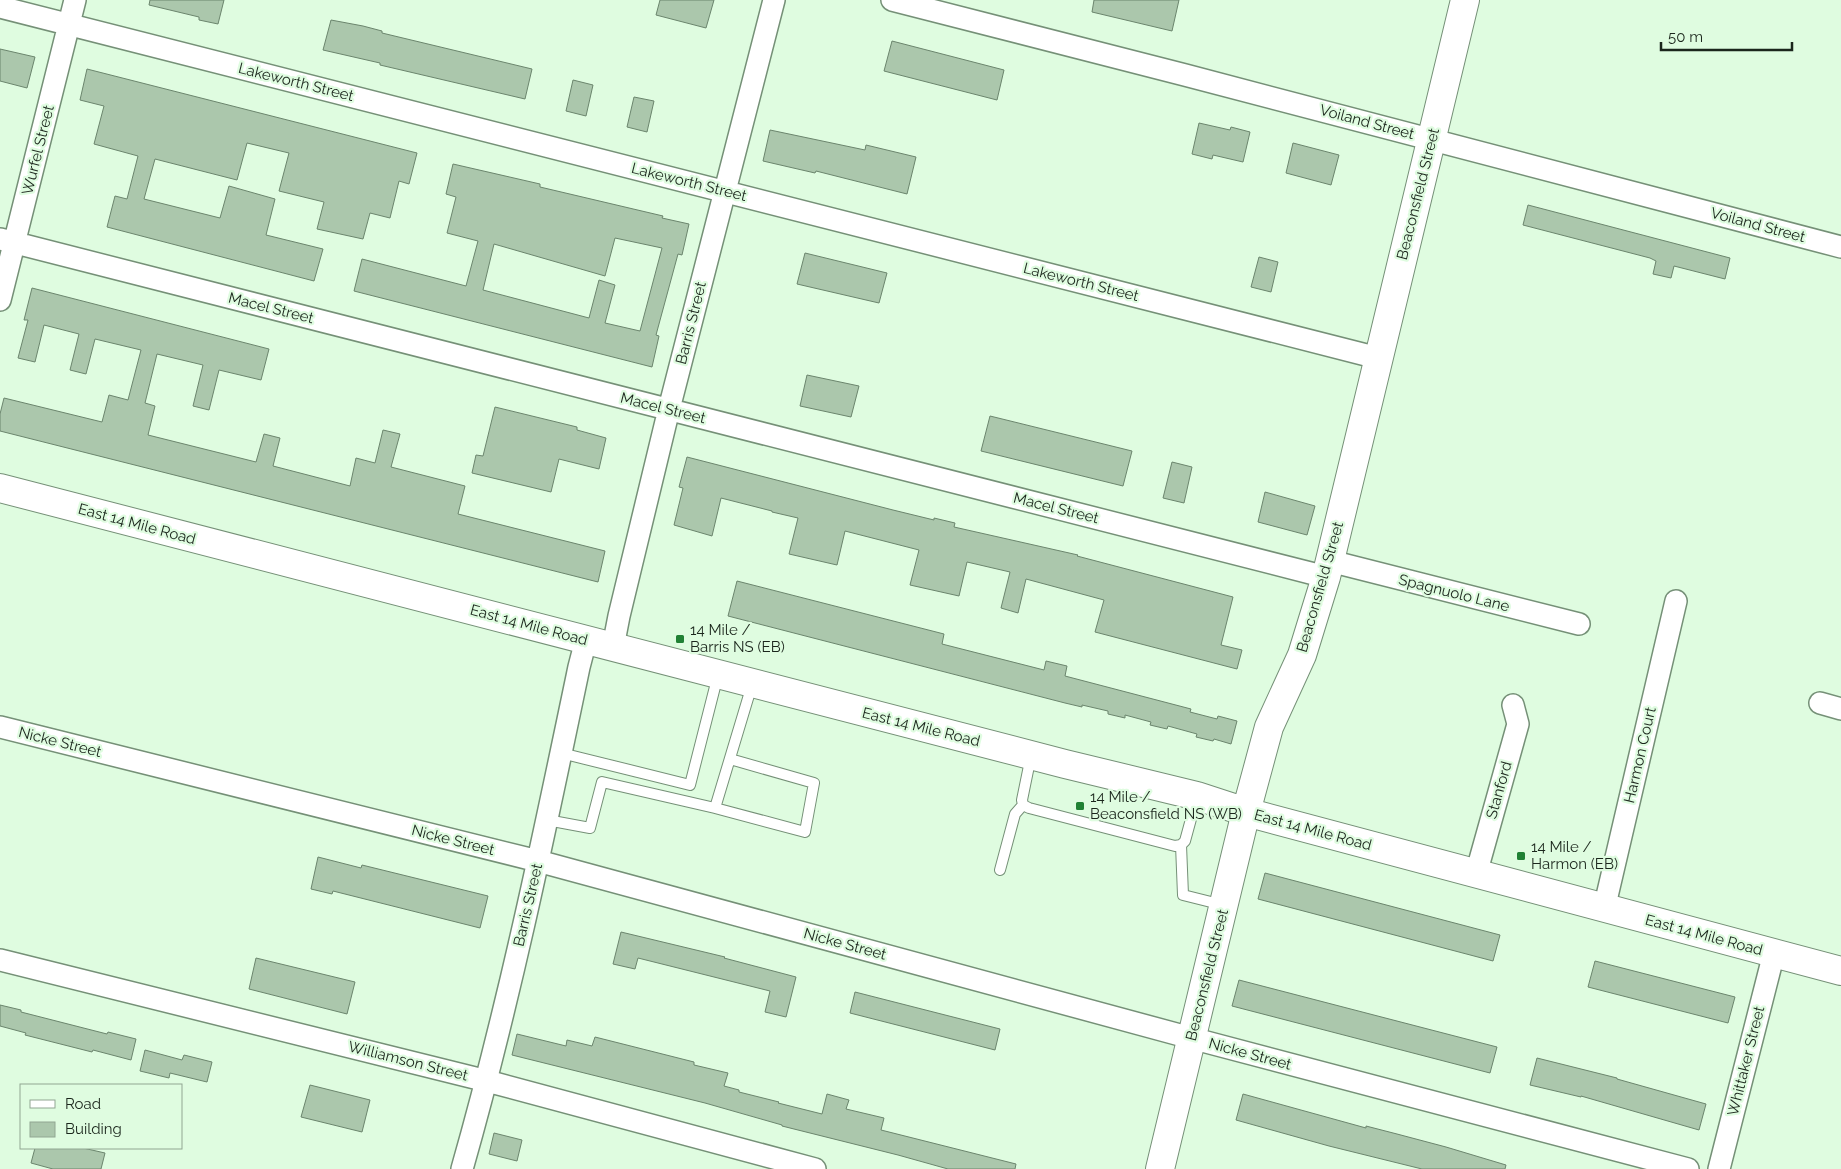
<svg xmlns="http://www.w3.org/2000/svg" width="1841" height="1169" font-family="Raleway,sans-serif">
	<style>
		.building { fill: #abc7ac; stroke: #6b856d; fill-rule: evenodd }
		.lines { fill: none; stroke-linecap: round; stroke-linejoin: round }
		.lane-casing { stroke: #759077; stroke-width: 12 }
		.street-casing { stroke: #759077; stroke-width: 24 }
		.secondary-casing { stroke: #759077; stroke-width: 30 }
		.lane { stroke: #fff; stroke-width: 10 }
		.street { stroke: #fff; stroke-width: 21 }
		.secondary { stroke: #fff; stroke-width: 28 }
		.poi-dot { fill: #208134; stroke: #dffce0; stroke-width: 2 }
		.labels { text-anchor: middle; stroke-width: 4.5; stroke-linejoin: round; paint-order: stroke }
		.street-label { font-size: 15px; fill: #1b261c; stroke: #dffce0 }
		.poi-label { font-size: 15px; fill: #1b261c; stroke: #dffce0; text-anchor: start }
	</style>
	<rect width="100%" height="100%" fill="#dffce0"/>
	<!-- building -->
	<path class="building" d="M150 0H224L218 24 199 20V17L149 5Z
		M660 0H714L706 28 656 15Z
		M1094 0H1179L1172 31 1092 12Z
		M331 20 363 26 382 31V33L532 69 525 99 380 65V63L323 50Z
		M892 41 1004 70 997 100 884 71Z
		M0 49 35 57 27 88 0 81Z
		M87 69 417 153 409 184 399 181 390 218 370 213 363 239 317 229 324 202 279 191 289 153 247 143 237 180 155 159 144 199 220 218 229 186 275 199 266 235 323 249 314 281 107 227 115 196 127 199 138 156 94 144 104 106 80 100Z
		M573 80 593 85 586 116 566 111Z
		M634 97 654 101 647 132 627 127Z
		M1199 123 1230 130 1231 127 1250 132 1243 162 1213 155 1212 159 1192 154Z
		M770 130 865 150 866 145 916 157 907 194 816 171 815 173 763 161Z
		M1293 143 1339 155 1331 185 1286 173Z
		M453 164 540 184V187L663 216 662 218 689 224 682 255 678 254 656 335 659 336 652 367 354 291 362 259 466 286 478 241 447 233 456 197 446 194ZM615 238 662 248 640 331 605 323 615 285 599 280 589 318 483 290 494 244 605 276Z
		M1528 205 1730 258 1725 279 1674 266 1671 278 1653 274 1656 261 1650 258 1523 225Z
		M805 253 887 273 879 303 797 284Z
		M1259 257 1278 262 1271 292 1251 287Z
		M32 288 269 349 261 380 219 370 209 410 193 406 203 365 157 354 145 403 155 406 148 435 256 462 264 434 280 438 273 466 350 486 356 458 375 463 383 430 400 434 391 467 465 486 458 514 605 551 598 582 0 431V414L4 398 102 422 109 395 128 400 141 350 95 339 86 374 70 370 79 334 44 325 35 362 18 358 28 320H24Z
		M807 375 859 386 851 417 800 406Z
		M495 407 577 427V430L606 438 599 469 559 459 551 492 472 473 476 455 483 456Z
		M990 416 1132 451 1123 486 981 451Z
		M687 457 893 510 934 520V518L955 523 954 527 1078 555 1077 556 1233 597 1221 645 1242 650 1237 669 1095 632 1104 600 1026 579 1018 613 1001 608 1010 572 967 562 959 596 910 585 919 550 884 541 845 531 837 565 789 554 798 518 772 512V511L721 498 712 536 674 525 683 488 679 487Z
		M1172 462 1192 467 1184 503 1163 498Z
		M1265 492 1315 506 1307 535 1258 522Z
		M737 581 944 634 942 644 1044 670 1046 661 1067 666 1065 676 1191 709 1190 712 1217 719 1218 716 1237 721 1231 744 1214 739 1213 741 1196 737 1197 734 1168 726 1167 729 1150 725 1151 722 1125 715V718L1108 714V711L1082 705V707L1065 703 728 616Z
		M318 857 361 868 362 865 488 896 480 928 333 891 332 894 311 889Z
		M1265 873 1500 935 1493 961 1258 899Z
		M621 932 725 957 724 958 796 977 786 1017 765 1012 770 991 638 958 635 969 613 964Z
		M256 958 355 982 347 1014 249 989Z
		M1595 961 1735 997 1728 1023 1588 987Z
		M1239 980 1497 1047 1490 1073 1232 1006Z
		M855 992 1000 1029 995 1050 850 1013Z
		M0 1005 21 1010V1012L107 1034 108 1032 136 1039 131 1060 93 1050 92 1052 25 1035 26 1033 0 1026Z
		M517 1034 566 1046 567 1040 592 1046 595 1037 694 1062V1065L728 1073 724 1086 739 1090V1092L779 1102 778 1103 822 1114 827 1094 849 1100 846 1109 884 1118 881 1130 1016 1164 1015 1169H948L898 1155 782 1126V1125L705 1103 512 1055Z
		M145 1050 182 1060 184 1055 212 1062 207 1082 170 1073 169 1078 140 1071Z
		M1537 1058 1617 1078V1079L1706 1104 1699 1130 1581 1096V1097L1530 1085Z
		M310 1085 370 1100 362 1132 301 1117Z
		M1243 1094 1366 1128V1126L1397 1134 1446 1147 1506 1165 1505 1169H1422L1329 1146 1236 1120Z
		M494 1133 522 1140 517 1161 489 1154Z
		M35 1148H83L105 1153 101 1169H53L31 1163Z"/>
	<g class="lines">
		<!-- lane casing -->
		<g class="lane-casing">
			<path id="lane" d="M561 753 690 785 718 675
				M1031 756 1022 800 1023 805 1029 808 1175 846 1181 845 1185 841 1197 797
				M715 808 805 832 814 783 730 759
				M547 820 590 828 602 782 715 808 752 685
				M1181 845 1183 895 1223 905
				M1000 870 1015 814 1023 805"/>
		</g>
		<!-- street casing -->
		<g class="street-casing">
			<path id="street" d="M892 0 1185 75 1841 247
				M0 7 1378 358
				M0 239 1326 577
				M0 300 75 0
				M1330 561 1579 624
				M613 647 619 616 669 409 774 0
				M1820 703 1841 709
				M0 727 538 861 1191 1038 1688 1169
				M1476 874 1518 724 1513 705
				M1604 909 1676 601
				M0 960 487 1081 815 1169
				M462 1169C509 1004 544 835 579 667L586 640
				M1719 1169 1774 953"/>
		</g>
		<!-- secondary casing -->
		<g class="secondary-casing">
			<path id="secondary" d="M0 488 1065 764 1197 796 1246 812 1841 971
				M1160 1169 1246 812 1269 727 1302 655 1326 577 1465 0"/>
		</g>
		<!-- lane -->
		<use href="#lane" class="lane"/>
		<!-- street -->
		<use href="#street" class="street"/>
		<!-- secondary -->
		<use href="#secondary" class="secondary"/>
	</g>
	<!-- markers -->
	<g class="poi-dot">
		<rect x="675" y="634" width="10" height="10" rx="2.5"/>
		<rect x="1075" y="801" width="10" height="10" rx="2.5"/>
		<rect x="1516" y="851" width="10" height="10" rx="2.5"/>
	</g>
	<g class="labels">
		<!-- street labels -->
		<g class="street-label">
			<text transform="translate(296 82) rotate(14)" y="5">Lakeworth Street</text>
			<text transform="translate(1367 122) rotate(15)" y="5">Voiland Street</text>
			<text transform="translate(38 150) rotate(-76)" y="5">Wurfel Street</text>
			<text transform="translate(689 182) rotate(14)" y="5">Lakeworth Street</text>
			<text transform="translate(1418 194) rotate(-76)" y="5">Beaconsfield Street</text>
			<text transform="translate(1758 225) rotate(15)" y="5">Voiland Street</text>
			<text transform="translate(1081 282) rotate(14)" y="5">Lakeworth Street</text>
			<text transform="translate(271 308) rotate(14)" y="5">Macel Street</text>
			<text transform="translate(691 323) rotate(-76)" y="5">Barris Street</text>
			<text transform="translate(663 408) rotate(14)" y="5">Macel Street</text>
			<text transform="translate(1056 508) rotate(14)" y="5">Macel Street</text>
			<text transform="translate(137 524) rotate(15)" y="5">East 14 Mile Road</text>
			<text transform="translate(1320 587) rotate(-74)" y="5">Beaconsfield Street</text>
			<text transform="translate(1454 593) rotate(14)" y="5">Spagnuolo Lane</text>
			<text transform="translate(529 625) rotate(15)" y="5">East 14 Mile Road</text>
			<text transform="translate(921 727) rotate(14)" y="5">East 14 Mile Road</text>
			<text transform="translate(60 742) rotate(14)" y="5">Nicke Street</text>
			<text transform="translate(1640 755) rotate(-77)" y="5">Harmon Court</text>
			<text transform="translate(1499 790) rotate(-74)" y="5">Stanford</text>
			<text transform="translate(1313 830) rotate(15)" y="5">East 14 Mile Road</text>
			<text transform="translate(453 840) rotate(14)" y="5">Nicke Street</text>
			<text transform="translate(528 905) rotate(-77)" y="5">Barris Street</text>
			<text transform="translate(1704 935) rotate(15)" y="5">East 14 Mile Road</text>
			<text transform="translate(845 944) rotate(15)" y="5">Nicke Street</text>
			<text transform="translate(1207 975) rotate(-76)" y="5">Beaconsfield Street</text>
			<text transform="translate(1250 1054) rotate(15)" y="5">Nicke Street</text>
			<text transform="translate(408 1061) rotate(14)" y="5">Williamson Street</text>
			<text transform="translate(1746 1061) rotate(-76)" y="5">Whittaker Street</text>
		</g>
		<!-- poi labels -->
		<g class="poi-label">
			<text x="690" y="635">14 Mile /<tspan x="690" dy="17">Barris NS (EB)</tspan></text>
			<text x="1090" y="802">14 Mile /<tspan x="1090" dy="17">Beaconsfield NS (WB)</tspan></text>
			<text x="1531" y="852">14 Mile /<tspan x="1531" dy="17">Harmon (EB)</tspan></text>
		</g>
	</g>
	<!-- legend -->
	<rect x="20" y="1084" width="162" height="65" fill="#dffce0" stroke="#91a692"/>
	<rect x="30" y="1100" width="25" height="8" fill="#ffffff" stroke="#91a692"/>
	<text x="65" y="1109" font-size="15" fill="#1b261c">Road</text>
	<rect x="30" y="1122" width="25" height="15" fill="#abc7ac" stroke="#91a692"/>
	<text x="65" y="1134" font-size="15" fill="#1b261c">Building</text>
	<!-- scale -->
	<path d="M1661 42v8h131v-8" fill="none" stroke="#1b261c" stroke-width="2.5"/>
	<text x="1668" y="42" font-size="15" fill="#1b261c" stroke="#dffce0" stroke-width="4" paint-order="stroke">50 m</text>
</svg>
